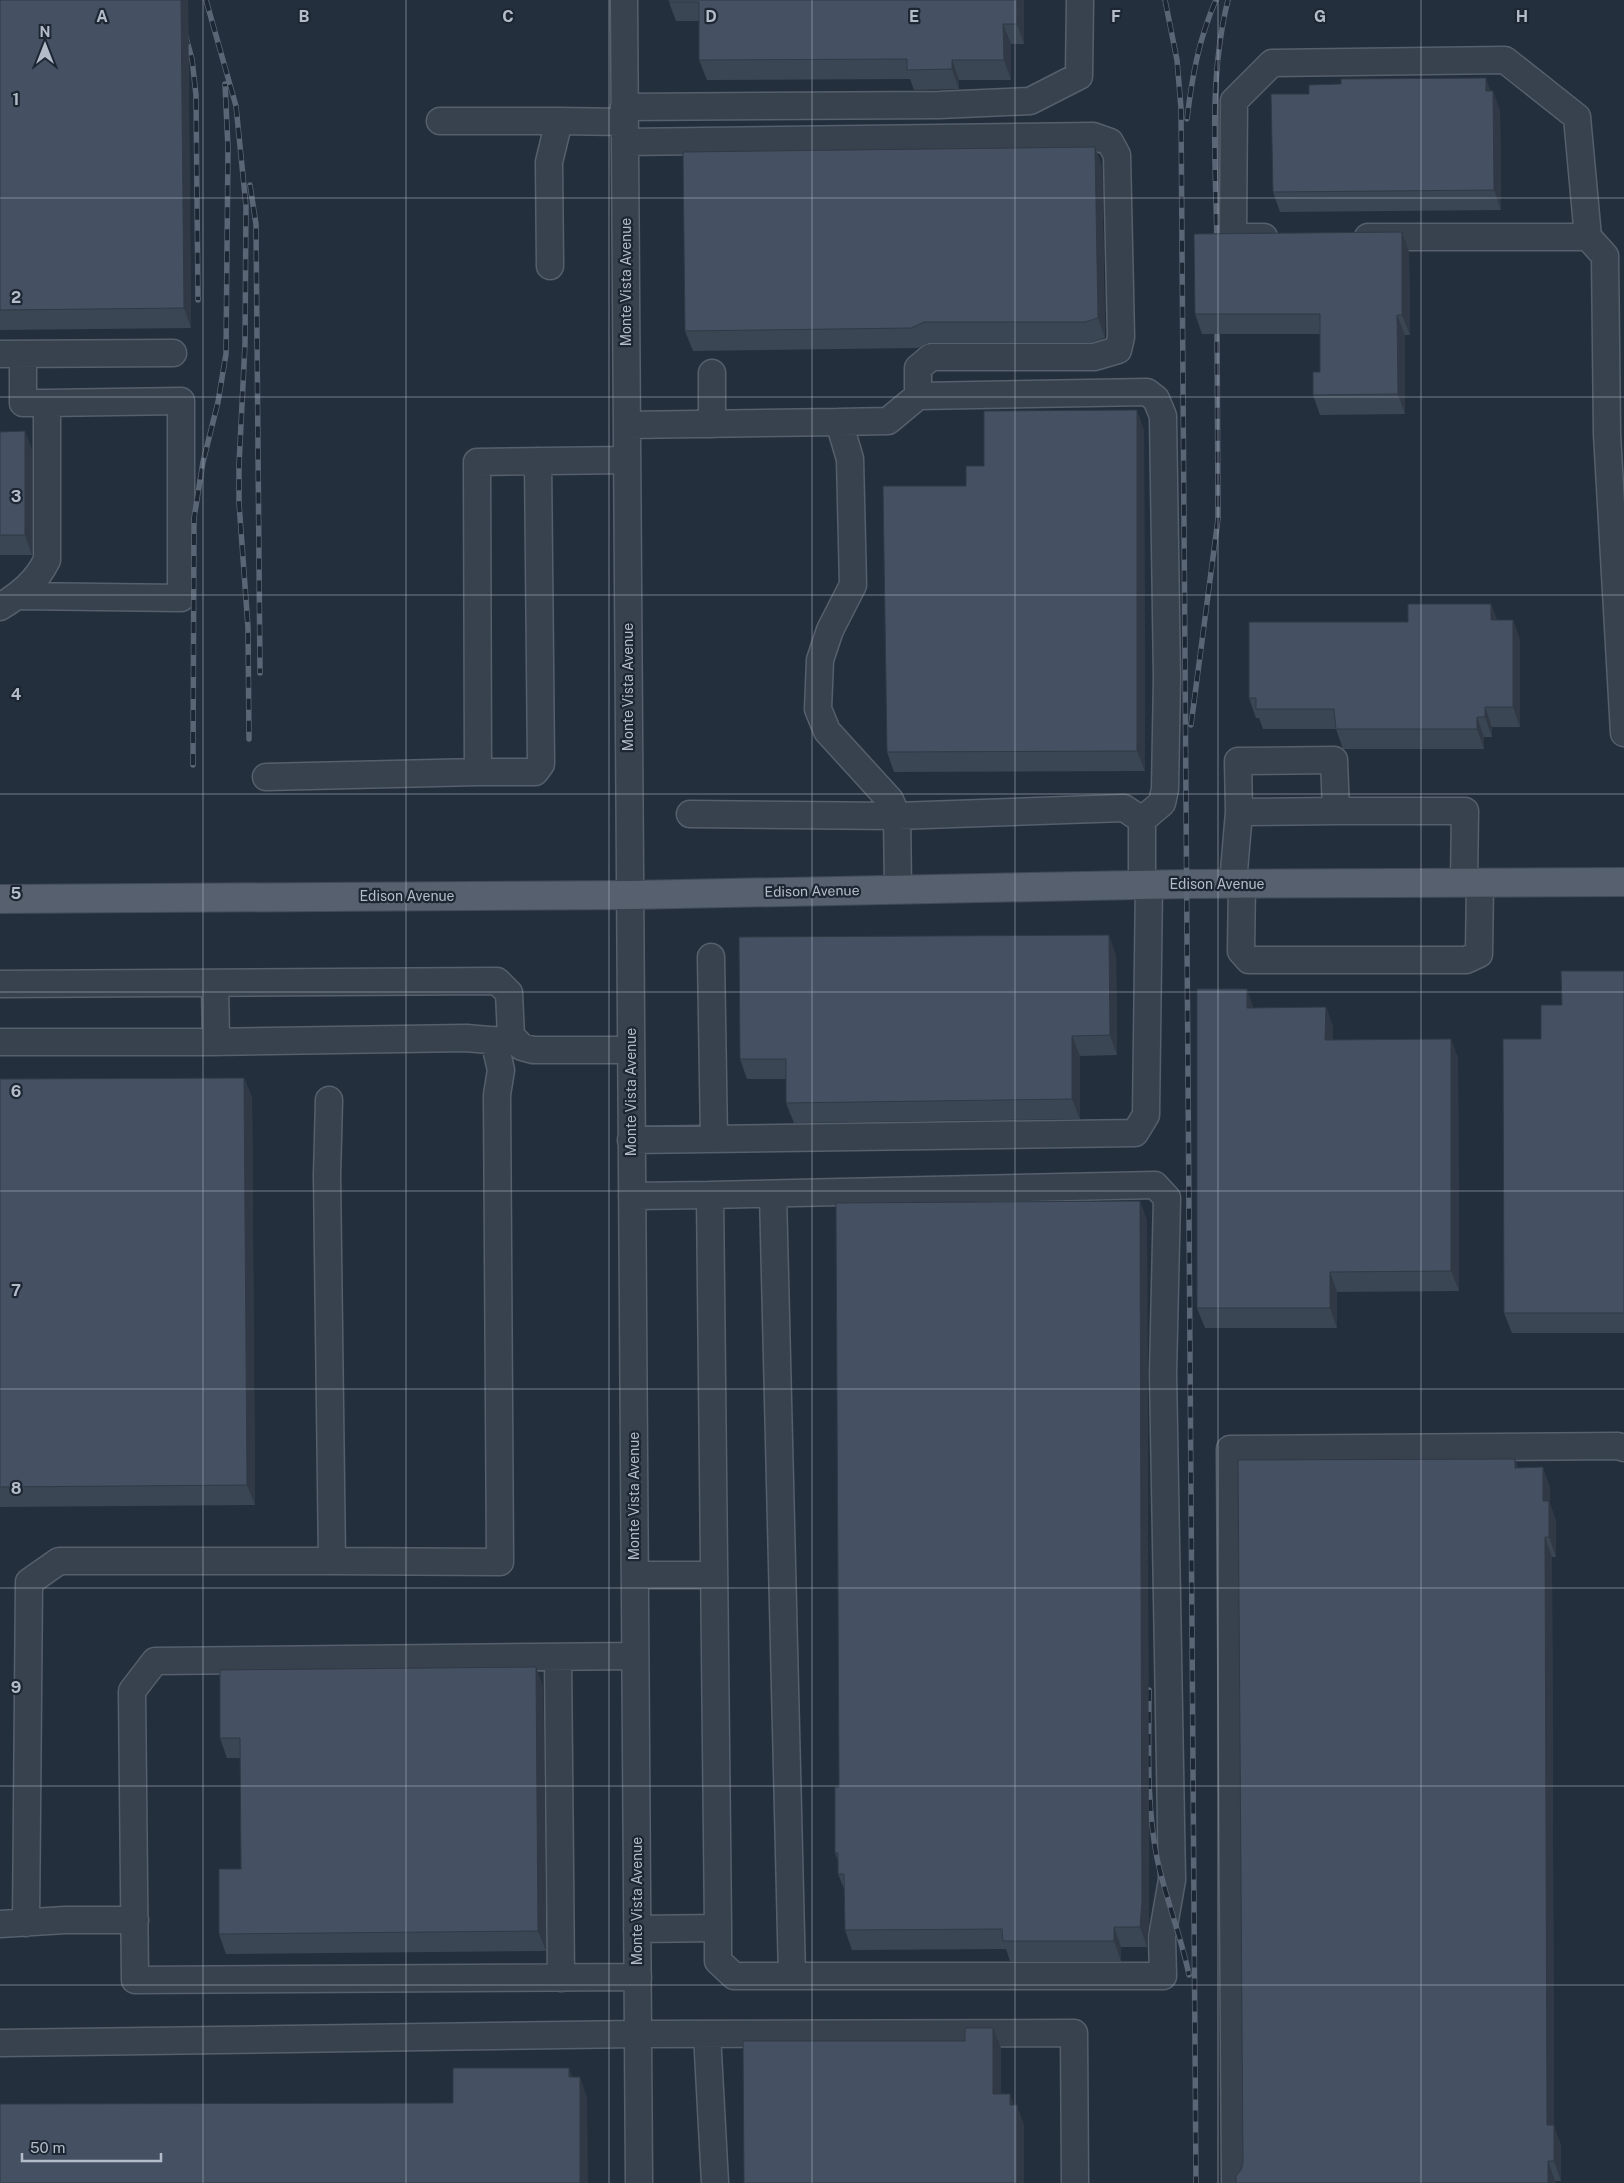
<svg xmlns="http://www.w3.org/2000/svg" width="1624" height="2183" font-family="'Public Sans',sans-serif">
	<style>
		.lines { fill: none; stroke-linecap: round; stroke-linejoin: round }
		.minor-casing { stroke: #565f6c; stroke-width: 29 }
		.major-casing { stroke: #414a57; stroke-width: 30 }
		.minor { stroke: #38414e; stroke-width: 26 }
		.major { stroke: #56606e; stroke-width: 28 }
		.rail-casing { stroke: #5a6575; stroke-width: 5.5 }
		.rail { stroke: #1d2633; stroke-width: 4; stroke-dasharray: 11; stroke-linecap: butt }
		.wall { fill: #3b4654 }
		.shaded-wall { fill: #303945 }
		.building { fill: #455162; stroke: #303945 }
		.grid { fill: none; stroke: #b4bcc9; stroke-width: 1; stroke-opacity: 0.55 }
		.labels { text-anchor: middle; stroke-width: 4.5; stroke-linejoin: round; paint-order: stroke }
		.street-label { font-size: 14px; fill: #b4bcc9; stroke: #1d2633 }
		.grid-label { font-size: 16px; text-anchor: middle; font-weight: bold; fill: #b4bcc9; stroke: #1d2633; stroke-width: 4.5; stroke-linejoin: round; paint-order: stroke }
	</style>
	<rect width="100%" height="100%" fill="#242f3e"/>
	<g class="lines">
		<!-- minor casing -->
		<g class="minor-casing">
			<path id="minor" d="M624 0 639 2183
				M624 107 939 105 1030 101 1079 76 1080 0
				M440 121H559
				M625 142 1093 136 1110 142 1117 155 1121 337 1118 350 1094 357H931L918 368V396
				M1264 237H1233L1234 101 1272 63 1505 60 1577 117 1588 237 1605 256 1607 434 1624 733
				M1368 237H1588
				M550 266 549 162 559 121 624 122
				M0 354 173 353
				M712 373V424
				M839 422 888 421 918 396 1147 392 1156 399 1163 416 1167 678 1165 789 1162 803 1142 820
				M627 425 839 422 850 459 853 585 830 630 820 660 818 709 827 731 890 800 897 816 898 889
				M538 461 541 764 535 772H478L477 462 627 460
				M19 596 181 598V401L47 403
				M0 607C21 594 36 582 47 560V403H23V354
				M266 777 478 772
				M1239 812 1336 811
				M690 814 897 816 1124 808 1142 820V884
				M1233 883 1239 812 1238 761 1334 760 1336 811H1465L1464 883
				M1242 883 1241 951 1249 960H1466L1479 954 1480 883
				M711 957 714 1139
				M215 983 216 1041
				M0 984 497 981 509 993 511 1036 522 1047 533 1050H631
				M0 1042H209L466 1038 512 1042
				M329 1100 327 1175 332 1561 500 1562 497 1095 501 1070 494 1040
				M631 1140 1135 1133 1146 1115 1149 884
				M773 1194 792 1976
				M632 1196 710 1195
				M635 1575H714
				M635 1656 155 1661 132 1691 135 1980 638 1977
				M558 1657 561 1978
				M26 1923 29 1582 59 1561H332
				M0 1924 65 1920H135
				M637 1929 718 1928 710 1195 1155 1185 1167 1198 1163 1373 1172 1880 1162 1937 1163 1976H734L718 1961V1928
				M707 2034 715 2183
				M0 2043 638 2034 1074 2033 1075 2183
				M1235 2183 1230 1449 1618 1446 1624 1448"/>
		</g>
		<!-- major casing -->
		<g class="major-casing">
			<path id="major" d="M0 899 630 895 1187 884 1624 882"/>
		</g>
		<!-- minor -->
		<use href="#minor" class="minor"/>
		<!-- major -->
		<use href="#major" class="major"/>
		<!-- rail casing -->
		<g class="rail-casing">
			<path id="rail" d="M206 0 236 106 246 206 245 344 239 465V503L248 627 249 739
				M1165 0 1177 60 1181 108 1196 2183
				M185 34 192 59 196 95 198 300
				M1187 119C1192 77 1199 38 1216 0
				M250 185 256 224 260 673
				M1217 247C1216 165 1208 80 1228 0
				M1191 725 1218 519 1217 319
				M193 765 194 518 203 462 218 402 226 354 228 148 225 84
				M1149 1690C1149 1746 1146 1802 1157 1858 1165 1897 1181 1935 1189 1975"/>
		</g>
		<!-- rail -->
		<use href="#rail" class="rail"/>
	</g>
	<!-- wall -->
	<path class="wall" d="M0 0H188L191 328 0 330Z
		M1024 0V44H1011V80H959V89L914 90 910 79 707 80 699 60V21H676L669 2Z
		M1493 91 1500 111 1501 210 1280 212 1273 192Z
		M1095 147 1102 167 1105 338 1092 342H931L918 348 693 351 685 331Z
		M1402 232 1409 252 1410 335H1405V414L1320 415 1313 395 1320 372V334H1202L1195 314Z
		M1144 430 1145 771 894 772 887 752 966 486 984 466Z
		M25 431 32 451V555H0V432Z
		M1491 604 1497 620H1513L1520 640V727H1492V737H1484V749H1343L1336 729H1263L1259 718H1256L1249 698 1408 622Z
		M1116 955 1117 1055 1080 1056V1119L794 1123 786 1103V1079H747L740 1059Z
		M1624 971V1333H1512L1504 1313 1541 1039 1562 1005Z
		M1326 1007 1333 1027V1040L1451 1039 1458 1059 1459 1291 1337 1292V1328H1205L1197 1308 1253 1008Z
		M244 1078 252 1097 255 1505 0 1507V1079Z
		M1140 1201 1147 1221 1149 1922 1147 1947H1121V1961H1010L1006 1949 852 1950 845 1930V1891L838 1874V1861L835 1853 839 1787Z
		M1515 1459 1518 1468 1550 1487V1504L1556 1521V1557H1552L1554 2127 1561 2145V2181H1555V2183L1241 2170Z
		M536 1667 543 1687 546 1951 226 1954 219 1934 241 1869 240 1758H227L220 1738Z"/>
	<!-- shaded-wall -->
	<path class="shaded-wall" d="M181 0H188L191 328 184 308Z
		M1017 0H1024V44L1017 24Z
		M1003 24 1011 44V80L1004 60Z
		M952 60 959 80V89L952 69Z
		M1486 78 1493 97V91L1500 111 1501 210 1494 190 1486 91Z
		M1095 147 1102 167 1105 338 1098 318Z
		M1402 232 1409 252 1410 335 1402 315Z
		M1397 315 1405 335V414L1398 394Z
		M1137 410 1144 430 1145 771 1137 751Z
		M25 431 32 451V555L25 535Z
		M1491 604 1499 624 1491 620Z
		M1513 620 1520 640V727L1513 707Z
		M1485 707 1492 727V737L1485 717Z
		M1477 717 1484 737V749L1477 729Z
		M1109 935 1116 955 1117 1055 1110 1035Z
		M1247 989 1254 1009 1247 1008Z
		M1326 1007 1333 1027V1060L1325 1040Z
		M1072 1036 1080 1056V1119L1072 1099Z
		M1451 1039 1458 1059 1459 1291 1451 1271Z
		M244 1078 252 1097 255 1505 247 1485Z
		M1140 1201 1147 1221 1149 1922 1147 1947 1140 1927Z
		M1330 1272 1337 1292V1328L1330 1308Z
		M1515 1459 1522 1479 1515 1468Z
		M1543 1467 1550 1487V1504L1556 1521V1557L1549 1537 1543 1501Z
		M1545 1537 1552 1557 1554 2127 1561 2145V2181L1554 2161 1547 2125Z
		M536 1667 543 1687 546 1951 538 1931Z
		M1114 1927 1121 1947V1961L1114 1941Z
		M993 2028 1001 2048V2114L993 2094Z
		M569 2068 576 2088 569 2077Z
		M580 2077 587 2097 588 2183H580Z
		M1010 2094 1017 2114V2105L1024 2125V2183H1017L1010 2105Z
		M1548 2161 1555 2181V2183H1548Z"/>
	<!-- building -->
	<path class="building" d="M0 0H181L184 308 0 310Z
		M669 0H1017V24H1003L1004 60H952V69L907 70V59L699 60V2H669Z
		M1486 78V91H1493L1494 190 1273 192 1271 94H1309V85L1341 84V79Z
		M1095 147 1098 318 1085 322H924L911 328 685 331 683 152Z
		M1402 232V315H1397L1398 394 1313 395V372H1320V314H1195L1194 234Z
		M1137 410V751L887 752 883 486H966V466H984V411Z
		M25 431V535H0V432Z
		M1408 604H1491V620H1513V707H1485V717H1477V729H1336L1334 709H1256V698H1249V622H1408Z
		M1109 935 1110 1035 1072 1036V1099L786 1103V1059H740L739 937Z
		M1561 971H1624V1313H1504L1503 1039H1541V1005H1562Z
		M1197 989H1247V1008L1326 1007 1325 1040 1451 1039V1271L1330 1272V1308H1197Z
		M244 1078 247 1485 0 1487V1079Z
		M1140 1201 1142 1902 1140 1927H1114V1941H1003L1002 1929 845 1930 844 1874H838V1853H835V1787H839L836 1203Z
		M1515 1459V1468L1543 1467V1501H1549V1537H1545L1547 2125H1554V2161H1548V2183H1236V2176L1241 2170 1243 2163 1238 1460Z
		M536 1667 538 1931 219 1934V1869H241L240 1738H220V1670Z
		M965 2028H993V2094H1010V2105H1017V2183H744L743 2041H965Z
		M453 2068H569V2077H580V2183H0V2104L453 2103Z"/>
	<!-- grid -->
	<path class="grid" d="M203 0V2183M406 0V2183M609 0V2183M812 0V2183M1015 0V2183M1218 0V2183M1421 0V2183M0 198H1624M0 397H1624M0 595H1624M0 794H1624M0 992H1624M0 1191H1624M0 1389H1624M0 1588H1624M0 1786H1624M0 1985H1624"/>
	<g class="labels">
		<!-- street labels -->
		<g class="street-label">
			<text transform="translate(626 282) rotate(-90)" y="5">Monte Vista Avenue</text>
			<text transform="translate(628 687) rotate(-90)" y="5">Monte Vista Avenue</text>
			<text x="1217" y="889">Edison Avenue</text>
			<text transform="translate(812 891) rotate(-1)" y="5">Edison Avenue</text>
			<text x="407" y="901">Edison Avenue</text>
			<text transform="translate(631 1092) rotate(-90)" y="5">Monte Vista Avenue</text>
			<text transform="translate(634 1496) rotate(-90)" y="5">Monte Vista Avenue</text>
			<text transform="translate(637 1901) rotate(-90)" y="5">Monte Vista Avenue</text>
		</g>
	</g>
	<g class="grid-label">
		<text x="102" y="22">A</text>
		<text x="304" y="22">B</text>
		<text x="508" y="22">C</text>
		<text x="711" y="22">D</text>
		<text x="914" y="22">E</text>
		<text x="1116" y="22">F</text>
		<text x="1320" y="22">G</text>
		<text x="1522" y="22">H</text>
		<text x="16" y="105">1</text>
		<text x="16" y="303">2</text>
		<text x="16" y="502">3</text>
		<text x="16" y="700">4</text>
		<text x="16" y="899">5</text>
		<text x="16" y="1097">6</text>
		<text x="16" y="1296">7</text>
		<text x="16" y="1494">8</text>
		<text x="16" y="1693">9</text>
	</g>
	<!-- north arrow -->
	<g transform="translate(45 45)" stroke="#1d2633" stroke-width="4" paint-order="stroke">
	<path d="M0-4L9 19L0 12L-9 19Z" fill="#b4bcc9"/>
	<text y="-8" font-size="14" font-weight="bold" text-anchor="middle" fill="#b4bcc9">N</text>
	</g>
	<!-- scale -->
	<path d="M22 2153v8h139v-8" fill="none" stroke="#b4bcc9" stroke-width="2.5"/>
	<text x="30" y="2153" font-size="15" fill="#b4bcc9" stroke="#1d2633" stroke-width="4" paint-order="stroke">50 m</text>
</svg>
